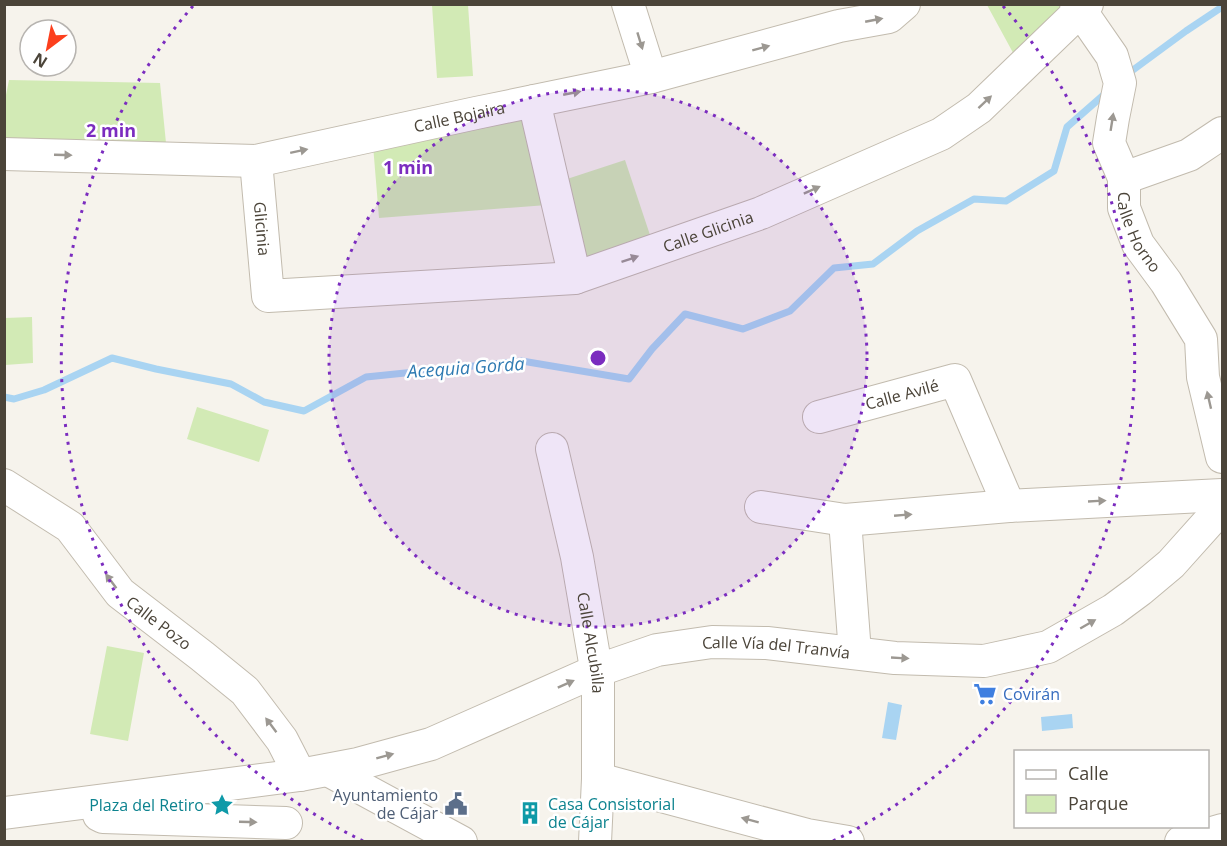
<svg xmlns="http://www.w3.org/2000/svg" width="1227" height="846" font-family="'Open Sans',sans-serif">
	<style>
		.green { fill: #d2eab5 }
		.water { fill: #a9d4f2 }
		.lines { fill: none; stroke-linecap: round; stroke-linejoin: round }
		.stream { stroke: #a9d4f2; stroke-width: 7 }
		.minor-casing { stroke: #c2bbae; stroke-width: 34 }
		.minor { stroke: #fff; stroke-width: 32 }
		.oneway { fill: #9c9892 }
		.ring { fill: none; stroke: #7b2cbf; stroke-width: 3; stroke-dasharray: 3 6 }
		.labels { text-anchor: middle; stroke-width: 5; stroke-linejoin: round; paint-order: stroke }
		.street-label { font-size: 16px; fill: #4b4439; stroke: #fff }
		.shop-label { font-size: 16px; fill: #366cbe; stroke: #fff; text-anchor: start }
		.service-label { font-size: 16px; fill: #4e5e75; stroke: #fff; text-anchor: end }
		.culture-label { font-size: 16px; fill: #0d838f; stroke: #fff; text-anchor: start }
		.water-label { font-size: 18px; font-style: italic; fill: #2e7ab2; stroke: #fff }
		.centre { fill: #7b2cbf; stroke: #fff; stroke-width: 3 }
		.ring-label { font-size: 18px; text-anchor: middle; font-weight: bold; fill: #7b2cbf; stroke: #fff; stroke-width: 5; stroke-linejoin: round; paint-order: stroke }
	</style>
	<rect width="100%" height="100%" fill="#f6f3ec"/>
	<!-- green -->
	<path class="green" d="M432 5H468L473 76 437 78Z
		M987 5H1066L1017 60Z
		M9 80 160 83 167 153 5 149V100Z
		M527 115 547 205 379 218 373 145Z
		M625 160 650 235 580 265 567 179Z
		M32 317 33 363 5 365V318Z
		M197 407 269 430 259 462 187 439Z
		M107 646 144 653 128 741 90 734Z"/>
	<!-- water -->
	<path class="water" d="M888 702 902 705 896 740 882 738Z
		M1072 714 1073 728 1042 731 1041 717Z"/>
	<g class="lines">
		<!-- stream -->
		<path class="stream" d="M1133 70 1186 31 1222 7
			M4 397 14 399 44 390 112 358 156 369 231 384 264 402 304 411 366 377 522 361 629 379 652 349 685 314 743 329 790 311 834 268 873 264 917 231 974 199 1006 201 1054 171 1067 127 1107 92"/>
		<!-- minor casing -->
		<g class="minor-casing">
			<g id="minor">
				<path d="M628 4 651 77"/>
				<path id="s1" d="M1076 4 1112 56 1120 83 1113 118 1109 143 1124 178V208L1138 244 1166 282 1201 339 1203 377 1222 457"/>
				<path d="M534 101 575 278"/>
				<path id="s2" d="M4 154 256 161 476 113 651 77 839 26 889 17 904 4"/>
				<path id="s3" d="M256 161 268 296 575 278 761 213 941 134 979 108 1087 4"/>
				<path d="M1124 178 1189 155 1222 133"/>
				<path id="s4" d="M819 417 955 380 1009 506"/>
				<path id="s5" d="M552 449 577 557 598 680V779L595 842"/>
				<path id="s6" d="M4 485 70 527 120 593 202 656 245 691 282 740 300 775"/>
				<path d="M761 507 845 520 1009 506 1222 495"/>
				<path d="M845 520 855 653"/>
				<path d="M328 770 461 842"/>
				<path d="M598 779 807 835 848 842"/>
				<path id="s7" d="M4 813 300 775 358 764 431 744 596 671 657 650 712 642 767 643 895 658 984 661 1048 647 1113 610 1140 590 1171 564 1222 507"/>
				<path d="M99 815 103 817 286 823"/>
				<path d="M1181 842 1222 830"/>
			</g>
		</g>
		<!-- minor -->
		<use href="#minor" class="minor"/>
	</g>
	<!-- one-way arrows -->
	<defs><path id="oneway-solid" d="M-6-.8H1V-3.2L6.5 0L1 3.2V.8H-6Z" transform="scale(1.5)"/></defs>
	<g class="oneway">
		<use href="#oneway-solid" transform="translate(874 20) rotate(-11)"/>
		<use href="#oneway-solid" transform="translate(640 41) rotate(73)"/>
		<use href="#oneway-solid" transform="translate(761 48) rotate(-15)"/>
		<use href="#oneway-solid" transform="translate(572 93) rotate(-11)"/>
		<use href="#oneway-solid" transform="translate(985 102) rotate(-43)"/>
		<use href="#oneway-solid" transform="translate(1112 122) rotate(-81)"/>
		<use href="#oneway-solid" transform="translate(299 151) rotate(-12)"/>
		<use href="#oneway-solid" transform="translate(63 155) rotate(2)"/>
		<use href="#oneway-solid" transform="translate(812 190) rotate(-24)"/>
		<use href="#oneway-solid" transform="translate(630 259) rotate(-19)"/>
		<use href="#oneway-solid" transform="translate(1209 400) rotate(-103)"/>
		<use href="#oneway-solid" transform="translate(1097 501) rotate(-3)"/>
		<use href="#oneway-solid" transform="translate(903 515) rotate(-5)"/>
		<use href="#oneway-solid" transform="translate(111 581) rotate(-127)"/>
		<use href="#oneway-solid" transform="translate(1088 624) rotate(-30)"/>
		<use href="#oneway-solid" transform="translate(900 658) rotate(3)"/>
		<use href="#oneway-solid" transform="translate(566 684) rotate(-24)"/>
		<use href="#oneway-solid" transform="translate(271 725) rotate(-127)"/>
		<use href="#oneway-solid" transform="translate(385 756) rotate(-15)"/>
		<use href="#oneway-solid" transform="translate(750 820) rotate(-165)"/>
		<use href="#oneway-solid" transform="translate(248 822) rotate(2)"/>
	</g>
	<!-- distance rings -->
	<circle cx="598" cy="358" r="269" fill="#7b2cbf" fill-opacity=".12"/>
	<g class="ring">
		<circle cx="598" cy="358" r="269"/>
		<path d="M363 841A537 537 0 0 1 193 6M1003 6A537 537 0 0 1 833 841"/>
	</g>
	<!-- icons -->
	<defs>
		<g id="supermarket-bare" transform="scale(1.8)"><path d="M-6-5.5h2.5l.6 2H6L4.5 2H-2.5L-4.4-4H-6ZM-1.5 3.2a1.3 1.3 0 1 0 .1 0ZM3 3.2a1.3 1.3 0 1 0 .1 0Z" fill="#3f7fe0" stroke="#fff" stroke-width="2.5" paint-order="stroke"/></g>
		<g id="civic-bare" transform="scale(1.8)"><path d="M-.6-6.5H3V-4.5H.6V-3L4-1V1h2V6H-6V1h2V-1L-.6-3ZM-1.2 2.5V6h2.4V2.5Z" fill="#5c6f8a" stroke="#fff" stroke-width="2.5" paint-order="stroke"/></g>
		<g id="sight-bare" transform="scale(1.8)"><path d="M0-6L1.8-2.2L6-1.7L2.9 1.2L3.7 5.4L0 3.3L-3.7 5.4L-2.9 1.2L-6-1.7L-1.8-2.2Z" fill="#0f9aa8" stroke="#fff" stroke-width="2.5" paint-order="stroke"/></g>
		<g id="building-bare" transform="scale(1.8)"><path d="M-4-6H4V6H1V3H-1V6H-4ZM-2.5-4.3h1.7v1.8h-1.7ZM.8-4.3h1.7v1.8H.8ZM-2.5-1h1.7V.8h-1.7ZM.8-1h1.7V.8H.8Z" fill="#0f9aa8" stroke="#fff" stroke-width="2.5" paint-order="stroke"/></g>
	</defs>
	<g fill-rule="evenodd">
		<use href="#supermarket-bare" x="985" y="694"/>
		<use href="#civic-bare" x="456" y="804"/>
		<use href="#sight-bare" x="222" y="805"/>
		<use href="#building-bare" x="530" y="813"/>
	</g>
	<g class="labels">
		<!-- street labels -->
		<g class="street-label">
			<text dy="6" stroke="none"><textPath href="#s2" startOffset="460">Calle Bojaira</textPath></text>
			<text dy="6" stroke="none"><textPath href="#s3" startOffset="68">Glicinia</textPath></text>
			<text dy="6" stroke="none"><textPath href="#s1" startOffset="248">Calle Horno</textPath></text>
			<text dy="6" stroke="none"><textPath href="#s3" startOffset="584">Calle Glicinia</textPath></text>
			<text dy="6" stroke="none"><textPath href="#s4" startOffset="86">Calle Avilé</textPath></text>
			<text dy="6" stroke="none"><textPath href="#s6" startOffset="210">Calle Pozo</textPath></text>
			<text dy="6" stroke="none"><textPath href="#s5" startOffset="198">Calle Alcubilla</textPath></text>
			<text dy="6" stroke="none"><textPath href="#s7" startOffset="798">Calle Vía del Tranvía</textPath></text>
		</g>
		<!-- shop labels -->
		<g class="shop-label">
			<text x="1003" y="700">Covirán</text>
		</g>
		<!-- service labels -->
		<g class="service-label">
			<text x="438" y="801">Ayuntamiento<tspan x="438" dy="18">de Cájar</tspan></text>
		</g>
		<!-- culture labels -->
		<g class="culture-label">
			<text x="548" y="810">Casa Consistorial<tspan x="548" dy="18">de Cájar</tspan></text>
			<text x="204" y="811" text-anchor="end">Plaza del Retiro</text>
		</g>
		<!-- water labels -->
		<g class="water-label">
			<text transform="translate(466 368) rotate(-4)" y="6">Acequia Gorda</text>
		</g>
	</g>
	<circle cx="598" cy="358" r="9" class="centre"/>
	<g class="ring-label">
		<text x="111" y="137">2 min</text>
		<text x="408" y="174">1 min</text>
	</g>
	<!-- border -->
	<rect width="1227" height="846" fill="none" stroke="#4b4439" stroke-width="12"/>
	<!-- legend -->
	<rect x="1014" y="750" width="195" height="78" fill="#ffffff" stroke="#b7b4b0" stroke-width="1.5"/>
	<rect x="1026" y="770" width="30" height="9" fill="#ffffff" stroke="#b7b4b0" stroke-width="1.5"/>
	<text x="1068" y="780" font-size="18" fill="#4b4439">Calle</text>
	<rect x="1026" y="795" width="30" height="18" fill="#d2eab5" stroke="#b7b4b0" stroke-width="1.5"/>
	<text x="1068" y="810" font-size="18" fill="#4b4439">Parque</text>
	<!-- north arrow -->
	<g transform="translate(48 48) rotate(212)"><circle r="28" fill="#ffffff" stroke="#b7b4b0" stroke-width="1.5"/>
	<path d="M0-4.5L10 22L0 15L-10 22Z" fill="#fc3f1d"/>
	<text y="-9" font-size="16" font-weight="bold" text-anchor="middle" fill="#4b4439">N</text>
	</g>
</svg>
